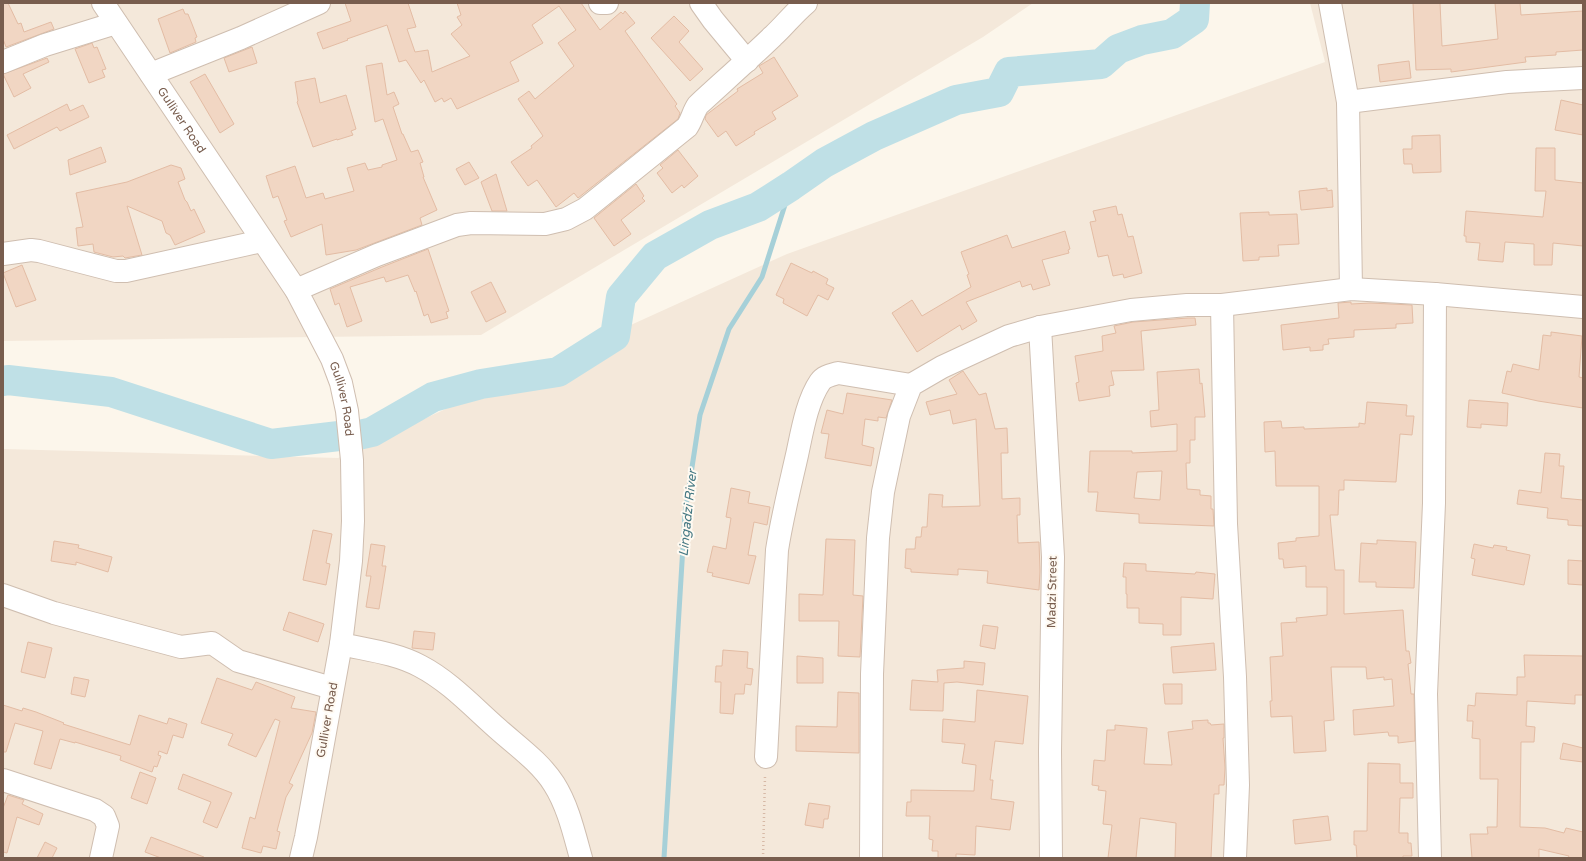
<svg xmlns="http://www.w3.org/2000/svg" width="1586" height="861" font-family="'Varela Round',sans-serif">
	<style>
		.residential { fill: #f4e8da }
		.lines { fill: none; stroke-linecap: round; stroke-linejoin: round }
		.stream { stroke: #a6d0d8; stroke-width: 5 }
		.river { stroke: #bfe0e6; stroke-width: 30 }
		.building { fill: #f1d6c3; stroke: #e3bca4; fill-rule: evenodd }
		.minor-casing { stroke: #cfbeb0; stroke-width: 24 }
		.path { stroke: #d7b9a6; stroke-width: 2.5; stroke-dasharray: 1 3; stroke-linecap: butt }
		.minor { stroke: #fff; stroke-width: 22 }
		.labels { text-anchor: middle; stroke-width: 4; stroke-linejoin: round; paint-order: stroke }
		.street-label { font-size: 12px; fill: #785d4e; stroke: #fffaf2 }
		.water-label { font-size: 13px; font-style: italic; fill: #447883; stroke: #fffaf2 }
	</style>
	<rect width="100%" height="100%" fill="#fcf6eb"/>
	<!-- residential -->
	<path class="residential" d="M3 3H1033L983 37 481 335 3 341Z
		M1310 3H1583V858H3V449L338 458 787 254 1325 62Z"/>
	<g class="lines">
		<!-- stream -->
		<path class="stream" d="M664 858 685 513 700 415 729 329 762 277 791 186"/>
		<!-- river -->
		<path class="river" d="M3 381 8 380 111 392 271 444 339 436
			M359 435 372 432 433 397 481 384 558 372 615 336 621 297 655 256 710 225 758 207 791 186 824 163 874 136 956 100 999 92 1009 72 1101 64 1118 49 1142 40 1172 34 1194 19 1195 3"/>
	</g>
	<!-- building -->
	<path class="building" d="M3 3H8L18 24 21 23 24 32 51 22 54 29 6 47 3 39Z
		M345 3H408L416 27 407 29 415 52 428 50 432 72 470 56 451 34 462 25 457 17 461 15 457 3H581L600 30 621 12 623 14 625 11 635 23 625 31 677 104 675 106 680 113 678 119 578 198 574 193 556 207 537 180 528 186 511 162 532 148 531 146 543 136 518 99 529 91 535 99 574 66 558 43 576 30 559 6 532 25 543 43 510 62 519 81 457 109 451 98 444 102 442 98 435 102 424 80 421 83 406 60 399 62 387 25 347 39 348 40 323 49 317 33 351 21Z
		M1413 3H1440L1442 46 1498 39 1495 3H1520L1521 15 1583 11V50L1556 52V55L1525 57 1526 62 1451 72V69L1416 70Z
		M183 9 185 14H188L192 24 197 37 195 38 196 42 170 53 158 19Z
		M674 16 689 31 679 42 703 69 690 81 651 38Z
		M92 43 94 48 97 47 106 69 102 70 105 77 89 83 75 49Z
		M252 47 257 63 229 72 224 58Z
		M774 57 798 96 772 112 776 119 754 132 755 134 736 146 726 131 718 137 705 119 706 115 738 91 737 89 763 73 759 66Z
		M47 58 49 62 23 74 31 88 14 97 3 74Z
		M1409 61 1411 78 1380 82 1378 65Z
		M382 63 387 95 394 92 399 104 393 107 402 134H403L411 152 418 150 423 162 420 163 424 177H423L437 210 420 218 422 225 356 250 326 255 322 224 291 237 284 221 287 220 278 196 273 198 266 176 295 166 306 198 323 193 325 199 354 191 347 168 365 163 368 170 382 167V165L397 160 383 119 375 122 366 66Z
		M205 74 234 124 220 133 190 82Z
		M315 78 320 103 346 95 356 129 351 131 353 135 337 140V139L313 147 297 102 298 101 295 82Z
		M1561 100 1583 105V135L1555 130Z
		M67 104 70 111 83 105 89 117 60 131 57 127 14 149 7 135Z
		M1440 135 1441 172 1413 173 1412 164H1404L1403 149H1412V136Z
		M101 147 106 162 70 175 68 160Z
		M1536 148H1555V180L1583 183V246L1553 243 1552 265H1534V244L1505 242 1503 262 1478 260 1480 243 1466 242V236H1464L1466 211 1543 217 1546 191H1535Z
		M678 150 698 176 684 188 682 185 672 193 657 173 663 168 660 165Z
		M469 162 479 178 465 185 456 169Z
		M171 165 181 168 185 179 178 182 185 200 187 202 191 211 194 209 205 232 175 245 170 235 166 233 162 221 127 206 142 255 125 258 123 256 113 257 94 252 93 244 78 246 76 228 83 227 76 193 127 182Z
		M496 174 507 211H492L481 182Z
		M636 184 644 196 642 198 645 201 621 220 631 234 614 246 594 218Z
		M1327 188V191L1332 190 1333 207 1301 210 1299 191Z
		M1116 206 1118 215 1122 214 1128 237 1133 236 1142 273 1124 278 1123 274 1113 276 1108 255 1098 257 1090 222 1096 221 1093 211Z
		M1269 212V215L1297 214 1299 244 1278 245 1279 256 1259 257V260L1243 261 1240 213Z
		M1065 231 1070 249 1068 250 1069 253 1042 260 1050 285 1033 290 1031 284 1022 287 1020 281 966 302 977 321 962 330 960 325 917 352 892 313 912 300 922 316 971 287 967 275 969 274 961 252 1007 235 1012 248Z
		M428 249 449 311 446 312 448 318 431 323 428 314 424 316 416 291 415 292 408 275 386 282 384 277 350 287 362 321 347 327 339 303 335 305 330 289 382 267Z
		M791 263 812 273 813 271 828 279 826 284 834 288 828 300 818 295 807 316 783 303 784 299 776 295Z
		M22 265 36 300 16 307 3 273Z
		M491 282 506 312 486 322 471 292Z
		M1351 302V304L1370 303 1412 305 1413 323 1396 324V328L1354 330V337L1328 339 1329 344 1323 345V350L1310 351V347L1283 350 1281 325 1339 318 1338 303Z
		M1188 318H1195L1196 325 1141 331 1144 370 1111 371 1114 385 1109 386 1110 396 1079 401 1076 383 1079 382 1075 356 1103 351 1102 336 1116 333 1114 326 1133 322Z
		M1551 332 1582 336 1579 377 1583 378V408L1538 401 1502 393 1507 371 1511 372 1513 364 1539 370 1543 335 1551 336Z
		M1199 369 1200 384 1202 383 1205 417H1195V440H1190V463H1186L1187 489 1200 490V495L1211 496V509H1213L1214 526 1139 523V514L1096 511 1098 492H1088L1090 451H1132V453L1177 451V424L1151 427 1150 411 1159 410 1157 372ZM1162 471 1160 500 1134 498 1137 472Z
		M963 371 979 395 986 393 995 429 1007 428 1008 453H1001L1002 499 1020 498V515H1017L1018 543 1039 542 1040 571 1039 590 987 583 988 571 958 569V575L911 572V569L905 568 906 549H915L916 537H921L922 527H927L929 494 943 495 942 507 980 506 976 419 953 424 950 410 930 415 926 402 957 394 949 380Z
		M847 393 892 400 886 418 878 417V421L865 419 862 445 874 448 871 466 825 458 829 434 821 433 827 410 843 414Z
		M1469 400 1508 403 1507 426 1481 424V428L1467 427Z
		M1367 402 1407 405 1406 416H1414L1412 435 1400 434 1396 482 1344 480V490H1339L1338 515H1330L1335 570H1344V614L1403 610 1406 651H1409L1411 663 1408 664 1411 694H1414L1415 741 1398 743V736H1389L1388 732 1354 735 1353 710 1394 706 1392 679 1384 680V677L1367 679 1366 667H1331L1334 720 1324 721 1326 751 1294 753 1292 716 1271 717 1270 701H1272L1270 657 1283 656 1281 623 1297 622 1296 618 1327 615V587H1306V566L1284 568 1283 559H1279L1278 543 1296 541V538L1319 536V486H1276L1275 451 1265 452 1264 422 1281 421 1282 428 1304 427V429L1359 427V423L1365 424Z
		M1545 453 1560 454 1559 466H1564L1561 498 1583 500V526L1568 525V520L1547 518 1548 508 1517 504 1519 490 1541 493Z
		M731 488 750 492 748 503 770 507 767 525 754 522 748 555 756 556 749 584 712 576 713 573 707 572 713 546 726 549 731 518 726 517Z
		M313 530 332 534 326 563 330 564 326 585 303 580Z
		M826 539 855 540 853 595 863 596 860 657 838 656 839 621H799V594L823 595Z
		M1377 540 1416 542 1414 588 1376 587V582H1359L1361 543 1377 544Z
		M54 541 79 545 78 548 112 557 108 572 76 562V565L51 561Z
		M371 544 385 546 382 566H386L379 609 366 607 371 576H366Z
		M1474 544 1493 548 1494 545 1507 547 1506 550 1530 555 1524 585 1472 575 1475 559 1471 558Z
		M1568 560 1583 561V585L1568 584Z
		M1124 563 1146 564V571L1195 574 1196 572 1215 574 1213 599 1181 597V635H1163V624L1139 623V608H1127V594H1126V577H1123Z
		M289 612 324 624 318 642 283 630Z
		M983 625 998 627 995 649 980 646Z
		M414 631 435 633 433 650 412 648Z
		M28 642 52 648 45 678 21 672Z
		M1214 643 1216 670 1173 673 1171 647Z
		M723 650 748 652 747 668 753 669 751 685 745 684 744 694H735L733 714 720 713 721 682H715L716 666H722Z
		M1524 655 1583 656V695H1575V704L1527 701 1526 726 1535 727 1534 742H1521L1520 827 1545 828 1564 833 1566 828 1583 832V858H1568L1569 856 1539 849V858H1472L1470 834H1488L1487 827H1497L1498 779H1480V739L1472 738 1473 721H1467L1468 705 1475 706 1476 693 1517 695V677H1525Z
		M797 656 823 658V683H797Z
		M964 661 985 663 983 685 957 682 944 683 943 711 910 710 912 680 938 682 937 670 964 668Z
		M74 677 89 680 85 697 71 694Z
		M217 678 252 690 256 682 295 697 291 708 316 712 312 733 289 783 293 785 286 797 277 831 280 832 276 849 263 846 261 853 242 848 250 817 255 819 280 721 275 719 256 757 228 745 233 734 201 723Z
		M1163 684H1182V704H1165Z
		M977 690 1028 696 1023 744 995 741 990 780H993L991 799 1014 802 1010 830 976 826 975 855 956 854V858H938V851H932L933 840 929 839 930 816H906L907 802H911V790L974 791 976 765 962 763 965 744 942 742 943 719 975 722Z
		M838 692 859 693V753L796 751V726L837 727Z
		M3 705 22 711 23 708 36 712 64 723 63 724 130 745 139 715 167 724 169 718 187 724 183 738 173 735 167 754 159 751 158 755 161 756 157 767 154 766 152 772 120 760 121 756 75 742V743L60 739 51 769 34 764 43 731 15 723 6 752H3Z
		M1208 720V723H1210L1211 725 1224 724V738H1223L1225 768 1224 785H1219V794H1214L1211 858H1175L1176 823 1140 818 1136 858H1108L1112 825 1103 824 1106 791 1098 790 1099 786 1092 785 1094 760 1105 761 1107 730H1115V725L1147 728 1144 764 1172 765 1168 732 1193 729 1192 721Z
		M1563 743 1583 748V762L1560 759Z
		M1368 763 1400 764V783H1413V798H1400L1399 833H1408V843H1411L1412 856H1403V858H1357L1356 845H1354V831H1367Z
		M140 772 156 778 147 804 131 798Z
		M183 774 232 793 217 828 203 822 211 802 178 789Z
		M8 795 24 800 22 804 43 814 39 825 17 817 7 853 3 852V808Z
		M809 803 830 806 828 819H824L823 828 805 825Z
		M1328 816 1331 840 1295 844 1293 820Z
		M151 837 204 857V858H161L145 852Z
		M45 842 57 848 52 858H37Z"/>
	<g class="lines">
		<!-- minor casing -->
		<g class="minor-casing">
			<g id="minor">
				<path id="s1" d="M103 3 296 290 332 359 341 383 347 411 352 460 353 521 351 561 341 644 306 837 301 858"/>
				<path d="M600 3H607"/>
				<path d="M701 3 713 20 747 61"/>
				<path d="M1330 3 1348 102 1351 289"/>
				<path d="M3 62 45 45 116 23"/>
				<path d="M151 74 241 38 319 3"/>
				<path d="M1348 102 1507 82 1583 78"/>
				<path d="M3 254 31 250 39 251 116 271H126L262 241"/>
				<path d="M296 290 377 255 457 225 471 223 545 224 566 219 585 209 687 127C692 120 693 112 698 105 723 82 749 59 773 36 785 25 793 14 806 3"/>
				<path d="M1222 305 1226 524 1235 677 1238 785 1235 858"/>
				<path d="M1040 327 1053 557 1050 751 1051 858"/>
				<path d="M3 595 54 613 181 647 212 643 238 661 332 688"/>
				<path d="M341 644C367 650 396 653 420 666 449 681 473 707 498 729 517 746 540 762 554 784 568 806 574 833 581 858"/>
				<path d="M766 757 777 550C782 518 790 486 797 455 802 432 807 401 820 382 824 376 831 375 838 373L911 385"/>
				<path d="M3 780 95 810 104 816 108 826 101 858"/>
				<path d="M871 858 872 674 878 538 883 492 899 416 911 385 942 367 1009 336 1040 327 1131 310 1187 305H1222L1351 289 1435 294 1583 307"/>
				<path d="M1430 858 1426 694 1434 503 1435 294"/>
			</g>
		</g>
		<!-- path -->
		<path class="path" d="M763 858 765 776"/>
		<!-- minor -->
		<use href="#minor" class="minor"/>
	</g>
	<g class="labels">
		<!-- street labels -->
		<g class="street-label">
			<text dy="4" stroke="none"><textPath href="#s1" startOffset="141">Gulliver Road</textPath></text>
			<text dy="4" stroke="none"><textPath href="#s1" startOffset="465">Gulliver Road</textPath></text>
			<text transform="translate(1052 592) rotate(-89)" y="4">Madzi Street</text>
			<text transform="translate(327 720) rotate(-80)" y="4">Gulliver Road</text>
		</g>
		<!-- water labels -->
		<g class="water-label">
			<text transform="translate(687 513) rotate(-84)" y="5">Lingadzi River</text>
		</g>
	</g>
	<!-- border -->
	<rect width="1586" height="861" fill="none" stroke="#785d4e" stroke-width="8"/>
</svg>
